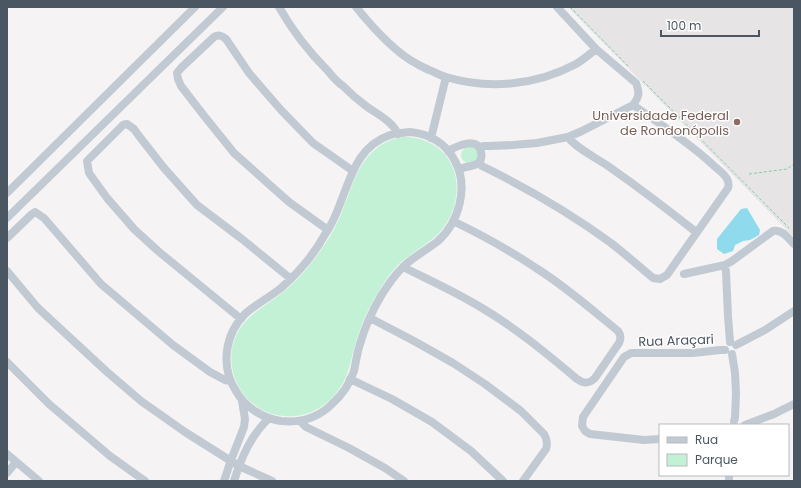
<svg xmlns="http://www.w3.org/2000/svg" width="801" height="488" font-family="Poppins,sans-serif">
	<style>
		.education { fill: #e6e4e5 }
		.green { fill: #c3f1d5 }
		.water { fill: #90daee }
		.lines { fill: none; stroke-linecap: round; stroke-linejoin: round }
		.path { stroke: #7ad0a6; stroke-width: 1; stroke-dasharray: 3 2; stroke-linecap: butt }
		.minor { stroke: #c1cad2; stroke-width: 8 }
		.education-dot { fill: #8d6e63; stroke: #fff; stroke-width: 1.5 }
		.labels { text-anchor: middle; stroke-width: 3; stroke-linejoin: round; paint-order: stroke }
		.education-label { font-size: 13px; fill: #785e54; stroke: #fff; text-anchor: end }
		.street-label { font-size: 13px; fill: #4a5661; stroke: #fff }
	</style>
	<rect width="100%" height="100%" fill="#f5f3f3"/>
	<!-- education -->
	<path class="education" d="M568 7H794V237Z"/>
	<!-- green -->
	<path class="green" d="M403 137C421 137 439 144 449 160 464 184 456 218 435 237 424 246 412 253 401 262 392 270 384 282 378 293 368 308 361 325 356 342 353 351 351 362 348 371 339 399 313 419 284 416 266 415 249 404 240 389 230 372 228 351 237 334 246 315 266 306 282 293 298 280 312 264 323 247 332 234 339 221 344 206 348 198 350 189 354 181 363 158 378 141 403 137Z
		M473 146 479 152 477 161 467 163C460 160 459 153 465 148Z"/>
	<!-- water -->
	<path class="water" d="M747 208 760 230 759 235 750 240 743 241 735 245 733 251 724 254 717 249V239L741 209Z"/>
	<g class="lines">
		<!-- path -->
		<path class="path" d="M570 7 628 66
			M643 81 789 228
			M749 174 787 169 794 164"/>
		<!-- minor -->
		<path class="minor" d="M279 7C292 30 309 52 328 71 332 76 337 82 343 86 350 93 358 100 366 106 377 114 392 121 398 134
			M356 7C369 23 382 38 398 51 407 59 418 65 429 70 435 72 440 76 446 77 489 90 537 85 576 64 583 60 590 54 596 49
			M410 132C429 134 446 143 455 161 469 187 459 222 438 241 427 250 413 257 403 267 394 276 387 286 381 296 372 311 365 327 360 344 357 353 356 362 354 371 350 383 342 395 332 404 318 418 300 423 281 421 262 418 245 407 236 391 220 366 225 334 245 314 256 304 270 297 281 288 298 273 313 256 324 236 331 226 336 215 340 204 351 176 358 146 390 135 396 133 403 133 410 132Z
			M568 137C577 149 595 157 608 166 638 187 667 209 696 232
			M431 138 446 77
			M480 148 483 146H489L513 145 537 143 568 137 582 131 633 105C639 97 640 93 636 83L596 49 557 7
			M448 151C457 146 478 136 481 152 482 156 482 159 479 162 474 168 465 165 459 170
			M479 162 482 166C527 188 570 213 611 243 625 254 639 266 653 278L660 279 667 275 728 188C729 184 729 182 727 179 724 173 717 169 712 164 688 142 660 124 633 105
			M7 193 195 7
			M7 218 223 7
			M328 230 289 202 234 153 205 117 181 86 178 79 177 73 181 68 214 37C219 34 222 36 226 39L249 73 281 110 313 143 353 171
			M7 238 32 214 35 212 44 218 101 284 173 345 210 372 225 380 230 381
			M725 265 726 272 728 316 730 342
			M403 267C429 280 456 292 482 308 516 328 547 354 577 379 584 384 589 384 595 378L619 343C621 339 621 335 618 331 591 309 565 286 536 268 509 250 482 235 453 221
			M7 271 38 308 106 371 141 401 185 432 239 466 272 481
			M684 274 725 265 732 261 773 231C782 229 788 238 794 244
			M370 318 414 341 453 363 485 384 521 411 544 434C547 439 548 443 546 449L523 481
			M241 319 158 251 134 229 107 198 89 173 87 161 123 125 127 124 134 129 139 136 164 168 197 205 242 239 291 279
			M736 345 765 330 794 311
			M732 354 735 373 736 393 735 418 734 421
			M7 362 49 404 110 456 145 481
			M350 379 392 399 432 422 471 451 503 481
			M300 421 306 427 349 448 385 468 404 481
			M745 425 774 414 794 404
			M660 439 644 440 590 434 585 431 582 426 583 417 624 357 631 353H693L720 350H725
			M7 454 39 481
			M7 473 16 462
			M224 481 231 460 244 427 245 419 242 401
			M234 481C242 456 250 437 269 418
			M729 481V475"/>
	</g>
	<!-- markers -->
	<circle class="education-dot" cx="737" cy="122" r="4"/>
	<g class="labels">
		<!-- education labels -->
		<g class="education-label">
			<text x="729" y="120">Universidade Federal<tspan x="729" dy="15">de Rondonópolis</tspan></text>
		</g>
		<!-- street labels -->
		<g class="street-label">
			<text transform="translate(676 340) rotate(-2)" y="5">Rua Araçari</text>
		</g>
	</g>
	<!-- border -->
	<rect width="801" height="488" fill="none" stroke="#4a5661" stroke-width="16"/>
	<!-- legend -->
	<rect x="659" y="424" width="130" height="52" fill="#ffffff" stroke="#b7bbc0"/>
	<rect x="667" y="437" width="20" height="6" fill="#c1cad2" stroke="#b7bbc0"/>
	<text x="695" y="444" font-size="12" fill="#4a5661">Rua</text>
	<rect x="667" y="454" width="20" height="12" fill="#c3f1d5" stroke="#b7bbc0"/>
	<text x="695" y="464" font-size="12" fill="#4a5661">Parque</text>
	<!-- scale -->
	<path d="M661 30v6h98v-6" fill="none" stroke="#4a5661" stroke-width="2"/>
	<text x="667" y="30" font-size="12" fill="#4a5661" stroke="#ffffff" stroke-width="3" paint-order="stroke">100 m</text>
</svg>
